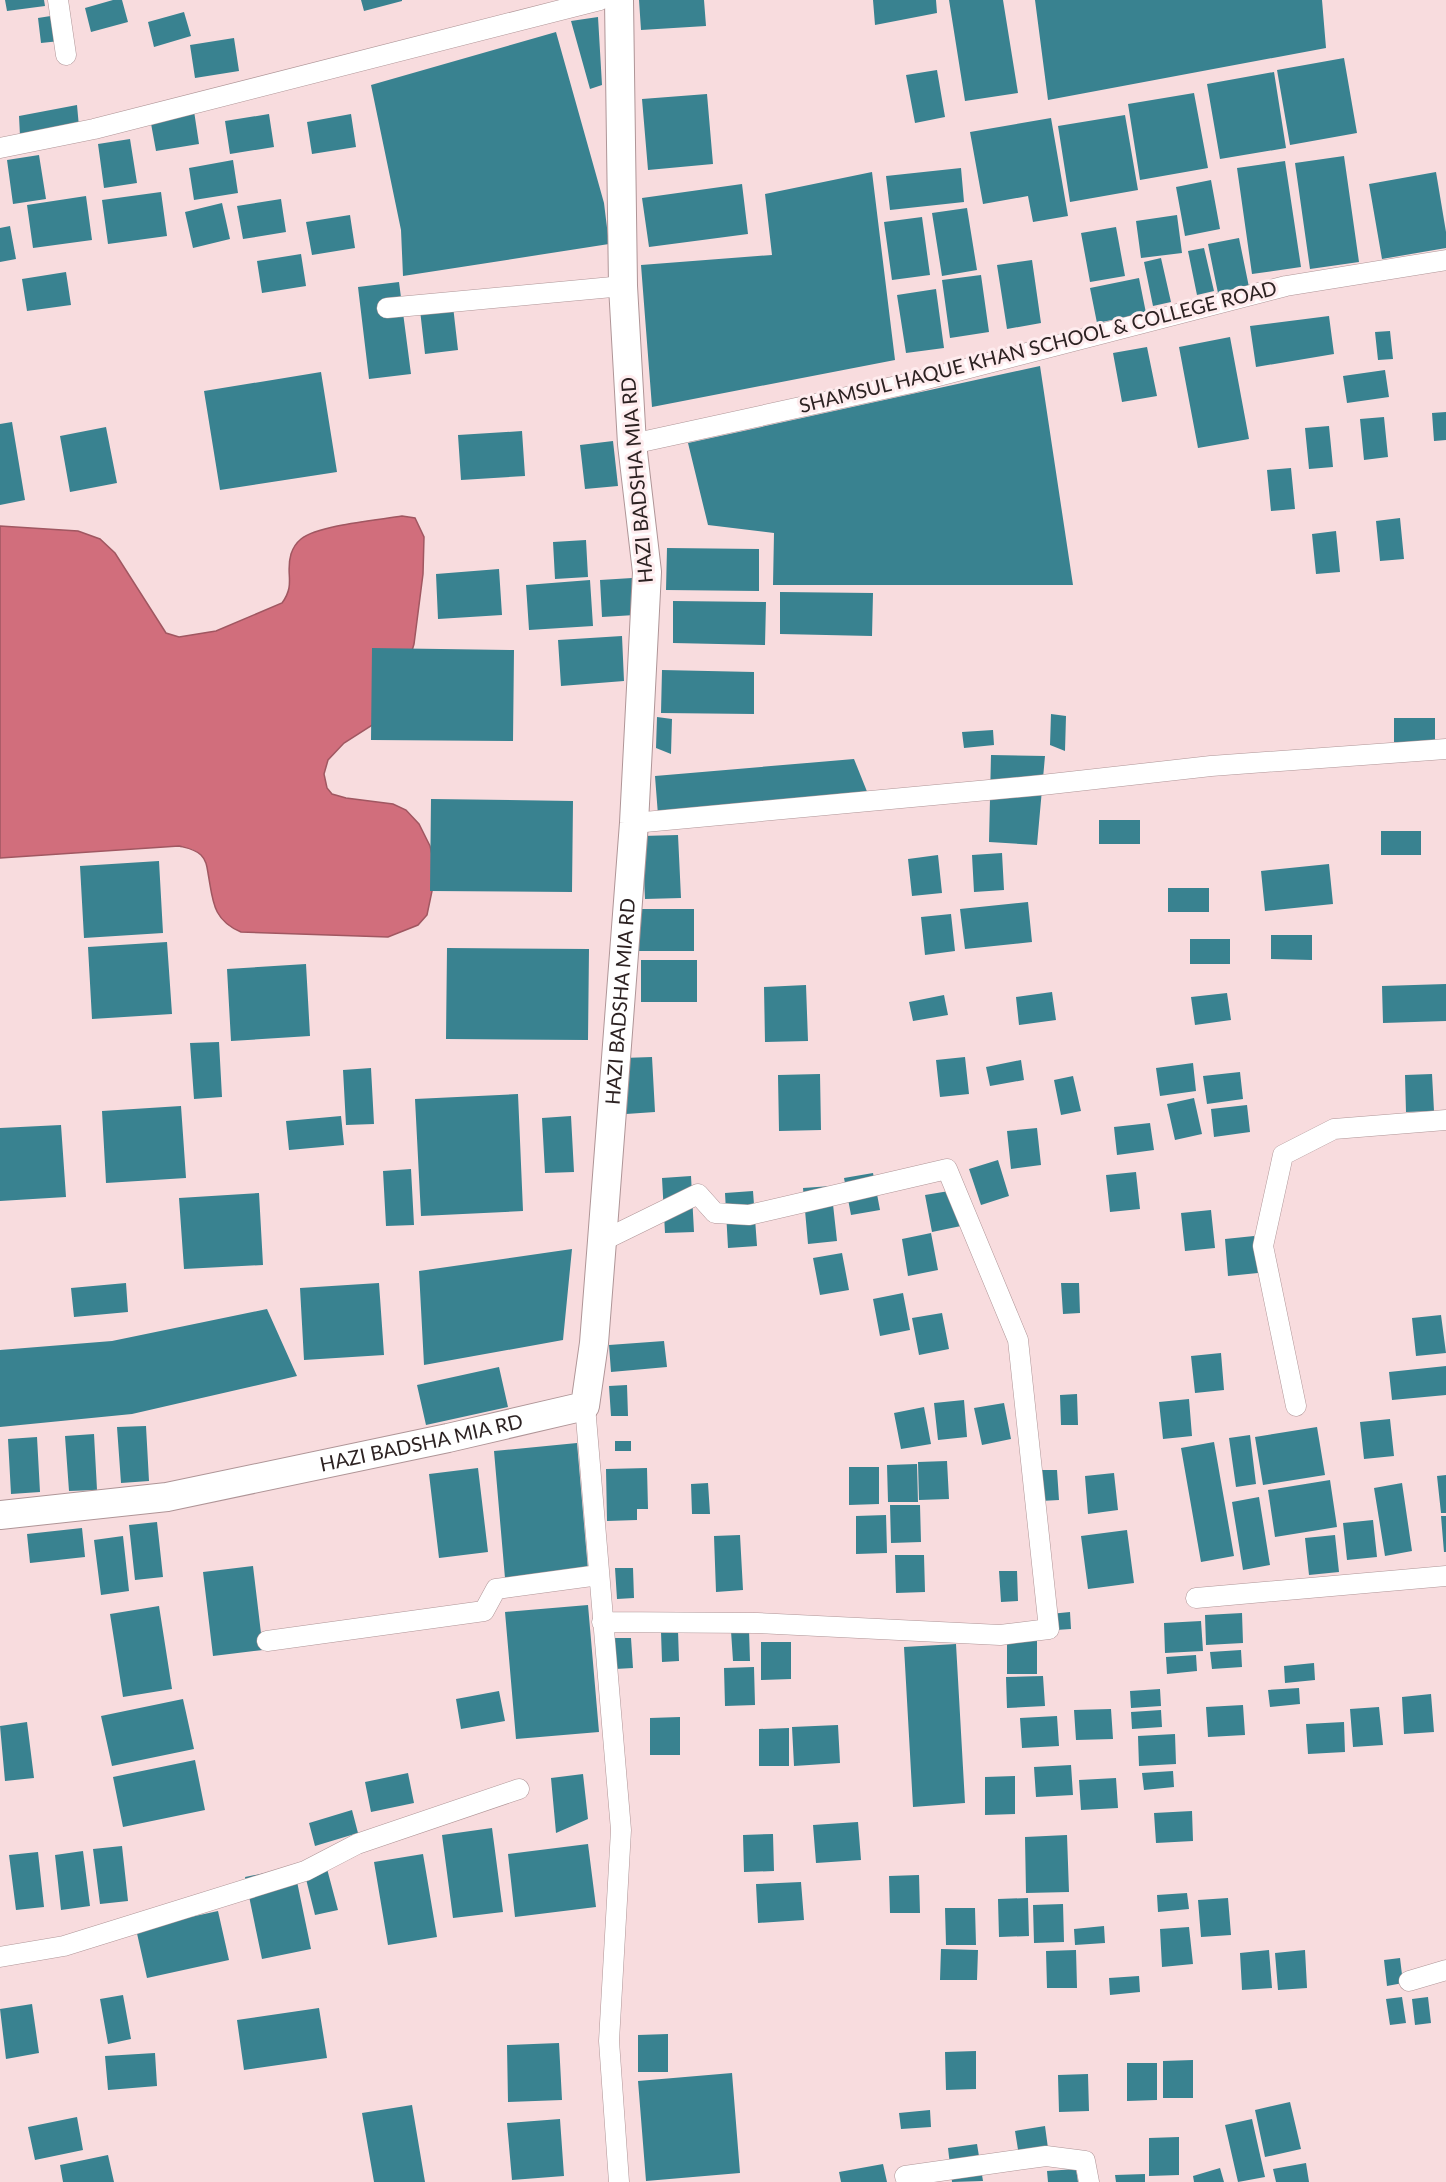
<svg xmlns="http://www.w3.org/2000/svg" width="1446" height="2182" font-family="Lato,sans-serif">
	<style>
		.water { fill: #d16e7c; stroke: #a05761; stroke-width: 1.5 }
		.building { fill: #398290 }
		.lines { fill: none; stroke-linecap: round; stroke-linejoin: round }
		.minor-casing { stroke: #af9597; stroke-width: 21 }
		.secondary-casing { stroke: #af9597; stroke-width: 30 }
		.minor { stroke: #fff; stroke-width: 20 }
		.secondary { stroke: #fff; stroke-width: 28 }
		.labels { text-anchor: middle; stroke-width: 6; stroke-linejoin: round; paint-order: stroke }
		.street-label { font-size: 20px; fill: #2c2222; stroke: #feecee }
	</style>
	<rect width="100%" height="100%" fill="#f8dcde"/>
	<!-- water -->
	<path class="water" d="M402 516 415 518 424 537 423 574 414 644 400 691 374 724 344 743 328 760 324 774 327 788 332 794 346 798 393 804 406 810 419 824 430 846 436 872 427 915 418 925 388 937 241 932C212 920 213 900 208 873 207 866 206 860 201 855 195 849 187 848 179 846L0 858V526L78 531 100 539 115 553 166 633 179 637 216 631 282 603C296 584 285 574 291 554 293 548 296 543 301 539 319 525 378 520 402 516Z"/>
	<!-- building -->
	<path class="building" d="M5 0H44L45 6 7 11Z
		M113 0H122L128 22 91 32 85 8Z
		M361 0H402V1L364 11Z
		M639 0H704L706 26 641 30Z
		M873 0H936L937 13 875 25Z
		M949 0H1003L1018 93 965 101Z
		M1035 0H1322L1326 48 1048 100Z
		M184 12 191 36 154 47 148 22Z
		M57 15 60 41 41 43 38 18Z
		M598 17 602 85 590 89 571 21Z
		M556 32 604 203 609 244 403 276 401 230 371 85Z
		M234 38 239 71 195 78 190 45Z
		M1344 58 1357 133 1290 145 1277 70Z
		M937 70 945 117 915 123 906 75Z
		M1274 72 1286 148 1220 159 1207 84Z
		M1194 93 1208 168 1140 180 1128 104Z
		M707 94 713 164 648 170 642 99Z
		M77 105 79 127 20 136 19 116Z
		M194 111 199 144 156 151 150 118Z
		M269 114 274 147 230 154 225 121Z
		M351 114 356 147 312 154 307 122Z
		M1125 115 1138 190 1070 202 1058 126Z
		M1051 118 1068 216 1033 222 1028 196 983 204 970 132Z
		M130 139 137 183 104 188 98 144Z
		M39 155 46 199 13 204 7 160Z
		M1344 156 1359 262 1310 269 1295 163Z
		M233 160 238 193 194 200 189 168Z
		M1285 161 1301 267 1252 274 1237 168Z
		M961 168 964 202 890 210 886 176Z
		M872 172 895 360 652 407 641 265 772 255 765 194Z
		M1436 172 1446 232V248L1382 259 1369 184Z
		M1211 180 1220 229 1185 236 1176 187Z
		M742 184 748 234 649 247 642 198Z
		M161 192 167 236 108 244 102 200Z
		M86 196 92 240 33 248 27 205Z
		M281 199 286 232 243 239 237 206Z
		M222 203 230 239 193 248 185 212Z
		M967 208 977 270 942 276 932 213Z
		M350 215 355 248 312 255 306 222Z
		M1177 215 1182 253 1141 258 1136 221Z
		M922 217 930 275 892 280 884 222Z
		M10 226 16 259 0 262V228Z
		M1116 227 1125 276 1090 282 1081 233Z
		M1239 238 1250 292 1219 298 1208 244Z
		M1204 248 1214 291 1197 295 1188 251Z
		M301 254 306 286 262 293 257 261Z
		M1161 258 1171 302 1153 306 1144 262Z
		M1032 260 1041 323 1007 329 997 265Z
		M66 272 71 305 27 311 22 279Z
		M981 275 989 332 950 338 942 280Z
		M1139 278 1146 313 1097 323 1090 288Z
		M399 282 411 374 369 379 358 287Z
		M936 289 944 348 906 353 897 295Z
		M453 306 458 350 425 354 420 310Z
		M1329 316 1334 354 1256 367 1250 326Z
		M1390 331 1393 359 1378 360 1375 332Z
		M1230 337 1249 439 1198 448 1179 347Z
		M1147 347 1157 396 1122 402 1113 353Z
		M1040 366 1073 585H773L774 533 708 525 688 443Z
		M1385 370 1389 397 1347 403 1343 376Z
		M321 372 337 472 220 490 204 391Z
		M1446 412V440L1434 441 1432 413Z
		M1384 417 1388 457 1364 460 1360 419Z
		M12 422 25 500 0 505V424Z
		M1329 426 1333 467 1309 469 1305 428Z
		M106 427 117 483 70 492 60 436Z
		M522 431 525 476 461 480 458 435Z
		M613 441 618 486 585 489 580 445Z
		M1291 468 1295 509 1271 511 1267 470Z
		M1400 518 1404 559 1380 561 1376 521Z
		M1336 531 1340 572 1316 574 1312 534Z
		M586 540 588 577 555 579 553 542Z
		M667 548 759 549V591L666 590Z
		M499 569 502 615 438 619 436 574Z
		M632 578 635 615 602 617 600 580Z
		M590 580 593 626 529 630 526 585Z
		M780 592 873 593 872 636 780 634Z
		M673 601 766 602 765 645 673 643Z
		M622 636 624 681 561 686 558 640Z
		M372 648 514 650 513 741 371 740Z
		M662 670 754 672V714L661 713Z
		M1051 714 1066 716 1065 751 1050 745Z
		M657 717 672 719 671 754 656 748Z
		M1394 718H1435V742H1394Z
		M993 730 994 745 964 748 962 732Z
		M991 755 1045 756 1037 845 989 842Z
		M854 759 868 794 658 815 655 776Z
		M431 799 573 801 572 892 430 891Z
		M1099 820H1140V844H1099Z
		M1381 831H1421V855H1381Z
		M678 835 681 898 645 899 642 836Z
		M1002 853 1004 890 974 892 972 855Z
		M938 855 942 893 912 896 908 859Z
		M159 861 163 933 84 938 80 866Z
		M1329 864 1333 904 1265 911 1261 871Z
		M1168 888H1209V912H1168Z
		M1028 902 1032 942 965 949 960 909Z
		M638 909H694V951H638Z
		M951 914 955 951 925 955 921 917Z
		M1271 935H1312V960L1271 959Z
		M1190 939H1230V964H1190Z
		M167 942 172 1014 92 1019 88 947Z
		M447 948 589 949 588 1040 446 1039Z
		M641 960H697V1002H641Z
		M306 964 310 1036 231 1041 227 969Z
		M1446 984V1021L1383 1023 1382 986Z
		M806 985 808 1041 765 1042 764 987Z
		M1052 992 1056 1020 1019 1025 1016 997Z
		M1227 993 1231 1020 1195 1025 1191 997Z
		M944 995 948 1015 913 1021 909 1002Z
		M219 1042 222 1097 194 1099 190 1043Z
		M652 1057 655 1112 626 1114 623 1058Z
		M965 1057 969 1094 940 1097 936 1060Z
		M1021 1060 1024 1080 990 1086 986 1067Z
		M1193 1063 1196 1091 1160 1096 1156 1068Z
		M371 1068 374 1124 346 1125 343 1070Z
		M1240 1072 1243 1099 1207 1104 1203 1076Z
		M820 1074 821 1130 779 1131 778 1075Z
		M1432 1074 1434 1111 1406 1112 1405 1075Z
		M1073 1076 1081 1111 1061 1115 1054 1080Z
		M518 1094 523 1211 421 1216 415 1099Z
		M1194 1098 1202 1134 1175 1140 1167 1104Z
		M1247 1105 1250 1132 1214 1137 1211 1109Z
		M181 1106 186 1178 106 1183 102 1111Z
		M341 1116 344 1145 289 1150 286 1121Z
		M571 1116 574 1172 545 1173 542 1118Z
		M1150 1123 1154 1150 1117 1155 1114 1127Z
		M61 1125 66 1197 0 1201V1128Z
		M1037 1128 1041 1165 1011 1169 1007 1131Z
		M998 1160 1009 1196 981 1205 969 1169Z
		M411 1169 414 1225 386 1226 383 1171Z
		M1136 1172 1140 1209 1110 1212 1106 1175Z
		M873 1173 880 1210 851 1215 844 1178Z
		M691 1176 694 1232 665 1233 662 1178Z
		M831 1186 837 1241 808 1244 803 1188Z
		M955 1190 961 1226 932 1232 925 1195Z
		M753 1191 757 1246 728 1248 725 1193Z
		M259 1193 263 1265 184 1269 179 1198Z
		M1211 1210 1215 1248 1185 1251 1181 1213Z
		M931 1233 938 1270 908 1276 902 1239Z
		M1254 1236 1258 1273 1228 1276 1225 1239Z
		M572 1249 563 1340 424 1365 419 1271Z
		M842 1253 849 1290 820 1295 813 1258Z
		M126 1283 128 1312 74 1317 71 1288Z
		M379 1283 384 1355 304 1360 300 1288Z
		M1061 1283H1079L1080 1313 1063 1314Z
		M903 1293 910 1330 880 1336 873 1299Z
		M267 1309 297 1376 132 1414 0 1427V1350L112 1341Z
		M942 1313 949 1349 919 1355 912 1318Z
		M1441 1315 1446 1353 1416 1356 1412 1318Z
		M664 1341 667 1367 611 1372 609 1345Z
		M1221 1353 1224 1390 1195 1393 1191 1356Z
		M1446 1366V1395L1392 1400 1389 1372Z
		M499 1367 508 1407 426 1425 417 1385Z
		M627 1385 628 1416H611L609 1386Z
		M1077 1394 1078 1425H1061L1060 1395Z
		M1189 1399 1192 1436 1163 1439 1159 1402Z
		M964 1400 967 1437 938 1440 934 1403Z
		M1004 1403 1011 1439 982 1445 974 1408Z
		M924 1407 931 1444 901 1449 894 1413Z
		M1390 1419 1394 1456 1364 1459 1360 1422Z
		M146 1426 149 1481 121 1483 117 1427Z
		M1317 1427 1325 1475 1263 1485 1255 1437Z
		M94 1434 97 1490 69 1491 65 1436Z
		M1250 1435 1256 1484 1236 1487 1229 1438Z
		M37 1437 40 1492 11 1494 8 1439Z
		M615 1441H631V1451H615Z
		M1214 1442 1234 1556 1201 1562 1181 1448Z
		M577 1443 588 1570 505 1578 494 1451Z
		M947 1461 949 1499 919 1500 918 1462Z
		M917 1464 918 1502H888L887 1465Z
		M849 1467H879V1504L849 1505Z
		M478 1468 488 1552 439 1558 429 1474Z
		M647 1468 648 1509H637V1520L607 1521 606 1469Z
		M1040 1470H1057L1059 1500 1041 1501Z
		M1114 1473 1118 1510 1088 1514 1085 1476Z
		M1446 1475V1513H1441L1437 1476Z
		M1330 1480 1337 1527 1275 1537 1268 1490Z
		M708 1483 710 1514H692L691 1484Z
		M1402 1483 1412 1551 1385 1556 1374 1488Z
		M1259 1497 1270 1565 1243 1570 1232 1502Z
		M890 1505H920L921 1542 891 1543Z
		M886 1515 887 1553 856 1554V1516Z
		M1441 1516H1446V1552H1444Z
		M1373 1520 1377 1557 1347 1560 1343 1523Z
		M157 1522 163 1577 135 1580 129 1525Z
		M82 1528 85 1557 30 1563 27 1534Z
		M1127 1530 1134 1583 1088 1589 1081 1536Z
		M740 1535 743 1590 716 1592 714 1536Z
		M1335 1535 1339 1572 1309 1575 1305 1538Z
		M123 1536 129 1591 101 1595 94 1540Z
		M895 1555H924L925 1592 896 1593Z
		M253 1566 263 1650 213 1656 203 1572Z
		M615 1568H633L634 1598 617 1599Z
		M999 1571H1017L1018 1601 1001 1602Z
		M588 1605 599 1732 516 1739 505 1612Z
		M159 1606 172 1689 123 1697 110 1614Z
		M1070 1612 1071 1629 1041 1631 1040 1615Z
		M1242 1613 1243 1643 1206 1645 1205 1615Z
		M1201 1621 1203 1651 1165 1653 1164 1623Z
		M749 1630 750 1661H733L731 1631Z
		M678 1631 679 1661 662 1662 661 1632Z
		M1037 1636V1674H1007V1637Z
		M614 1638H631L633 1668 615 1669Z
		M761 1642H791V1679L761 1680Z
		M956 1644 965 1803 913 1807 904 1647Z
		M1241 1650 1242 1667 1212 1669 1210 1652Z
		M1196 1655 1197 1671 1167 1674 1166 1657Z
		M1314 1663 1315 1680 1285 1683 1284 1666Z
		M754 1667 755 1705 725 1706 724 1668Z
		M1043 1676 1045 1706 1007 1708 1006 1677Z
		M1299 1688 1300 1704 1270 1707 1268 1690Z
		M1160 1689 1161 1706 1131 1708 1130 1691Z
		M499 1691 505 1721 461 1729 456 1699Z
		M1431 1694 1434 1732 1404 1734 1402 1697Z
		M183 1699 194 1749 112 1766 101 1716Z
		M1243 1705 1245 1735 1208 1737 1206 1707Z
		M1379 1707 1383 1745 1353 1747 1350 1709Z
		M1111 1709 1113 1739 1076 1740 1074 1710Z
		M1161 1710 1162 1727 1132 1729 1131 1712Z
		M1057 1716 1059 1746 1022 1748 1020 1718Z
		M680 1717V1755H650V1718Z
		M27 1722 34 1778 5 1781 0 1726Z
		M1344 1722 1345 1752 1308 1754 1306 1724Z
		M838 1725 840 1763 794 1766 792 1727Z
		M789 1728V1766H759V1729Z
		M1175 1734 1176 1764 1139 1766 1138 1736Z
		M195 1760 205 1810 123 1827 113 1777Z
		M1071 1765 1073 1795 1036 1797 1034 1767Z
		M1173 1771 1174 1787 1144 1790 1142 1773Z
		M408 1773 414 1803 371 1812 365 1782Z
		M583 1774 588 1819 556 1833 551 1778Z
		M1015 1776V1814L985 1815V1777Z
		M1116 1778 1118 1808 1081 1810 1079 1780Z
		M352 1810 358 1833 315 1846 309 1823Z
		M1192 1811 1193 1841 1156 1843 1154 1813Z
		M858 1822 861 1860 816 1863 813 1825Z
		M492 1828 503 1912 453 1918 442 1835Z
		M773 1834 774 1871 744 1872 743 1835Z
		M1067 1835 1069 1892 1026 1893 1025 1837Z
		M588 1844 596 1907 515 1917 508 1854Z
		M122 1846 128 1901 100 1904 93 1849Z
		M83 1851 90 1906 61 1910 55 1855Z
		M38 1852 44 1907 16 1910 9 1855Z
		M423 1854 437 1937 388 1945 374 1862Z
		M326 1865 338 1910 315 1915 304 1871Z
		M294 1867 311 1949 262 1959 245 1877Z
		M919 1875 920 1913H890L889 1876Z
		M801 1882 804 1920 758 1923 756 1884Z
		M1187 1893 1189 1909 1158 1912 1157 1895Z
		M1028 1898 1029 1936 999 1937 998 1899Z
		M1228 1898 1231 1935 1201 1937 1198 1900Z
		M1063 1904 1064 1942 1034 1943 1033 1905Z
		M945 1908H975L976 1945H946Z
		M218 1911 229 1960 147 1978 136 1929Z
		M1104 1926 1105 1943 1075 1945 1074 1929Z
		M1189 1927 1193 1964 1162 1967 1160 1929Z
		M941 1949 978 1950 977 1980H940Z
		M1076 1950 1077 1988H1047L1046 1951Z
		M1269 1950 1272 1988 1242 1990 1240 1953Z
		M1305 1950 1307 1988 1278 1990 1275 1953Z
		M1400 1958 1403 1983 1387 1986 1384 1960Z
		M1139 1976 1140 1992 1110 1995 1109 1978Z
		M123 1995 131 2039 108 2044 100 1999Z
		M1402 1997 1406 2023 1390 2025 1386 1999Z
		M1428 1997 1431 2023 1415 2025 1412 1999Z
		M32 2004 39 2053 6 2059 0 2009Z
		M319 2008 327 2058 244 2070 237 2020Z
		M668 2034V2072H638V2035Z
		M559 2043 562 2100 508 2102 507 2045Z
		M976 2051V2089L946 2090 945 2052Z
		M155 2053 157 2086 108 2090 105 2056Z
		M1193 2060V2098H1163V2061Z
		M1127 2063H1157V2100L1127 2101Z
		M732 2073 740 2173 646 2181 638 2081Z
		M1088 2074 1089 2111 1059 2112 1058 2075Z
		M1290 2102 1301 2149 1265 2157 1255 2110Z
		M412 2105 425 2182H374L362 2113Z
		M930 2110 931 2127 901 2129 899 2113Z
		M77 2117 83 2150 35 2160 28 2127Z
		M560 2119 564 2176 512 2180 507 2123Z
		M1252 2119 1265 2177 1238 2182 1225 2125Z
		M1045 2126 1050 2163 1021 2168 1015 2131Z
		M1179 2137V2175L1149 2176V2138Z
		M977 2144 983 2181 952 2182 948 2148Z
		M108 2155 114 2182H63L60 2165Z
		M1306 2163 1309 2182H1276L1273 2169Z
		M883 2164 887 2182H841L839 2172Z
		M1220 2168 1224 2182H1194L1193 2176Z
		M1076 2169 1078 2182H1048L1047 2171Z
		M1145 2174V2182H1116L1115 2175Z"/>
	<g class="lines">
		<!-- minor casing -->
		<g class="minor-casing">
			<path id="minor" d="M58 0 66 55
				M0 148 94 129 600 0
				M387 308 623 286
				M632 444 911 383 1286 286 1446 260
				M634 823 1042 785 1211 766 1446 749
				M602 1241 698 1194 715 1213 749 1215 947 1169 1018 1340 1049 1629 1000 1635 757 1623 602 1622
				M585 1406 621 1830 609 2041 619 2182
				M1296 1406 1263 1246 1283 1155 1334 1129 1446 1120
				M1196 1598 1446 1576
				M267 1641 484 1611 496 1589 599 1575
				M0 1957 64 1946 305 1871 357 1844 519 1789
				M1409 1981 1446 1970
				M907 2182 905 2176 1046 2156 1085 2161 1089 2182"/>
		</g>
		<!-- secondary casing -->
		<g class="secondary-casing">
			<g id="secondary">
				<path id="s1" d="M0 1515 167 1497 448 1438 585 1406 594 1343 602 1241 634 823 647 572 632 444 623 286 619 0"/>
			</g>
		</g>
		<!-- minor -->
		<use href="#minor" class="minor"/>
		<!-- secondary -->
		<use href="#secondary" class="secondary"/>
	</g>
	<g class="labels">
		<!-- street labels -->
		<g class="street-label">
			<text transform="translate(1038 347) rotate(-14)" y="7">SHAMSUL HAQUE KHAN SCHOOL &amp; COLLEGE ROAD</text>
			<text transform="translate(637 480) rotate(-95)" y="7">HAZI BADSHA MIA RD</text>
			<text dy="7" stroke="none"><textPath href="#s1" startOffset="1002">HAZI BADSHA MIA RD</textPath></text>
			<text dy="7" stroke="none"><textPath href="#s1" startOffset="428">HAZI BADSHA MIA RD</textPath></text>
		</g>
	</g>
</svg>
